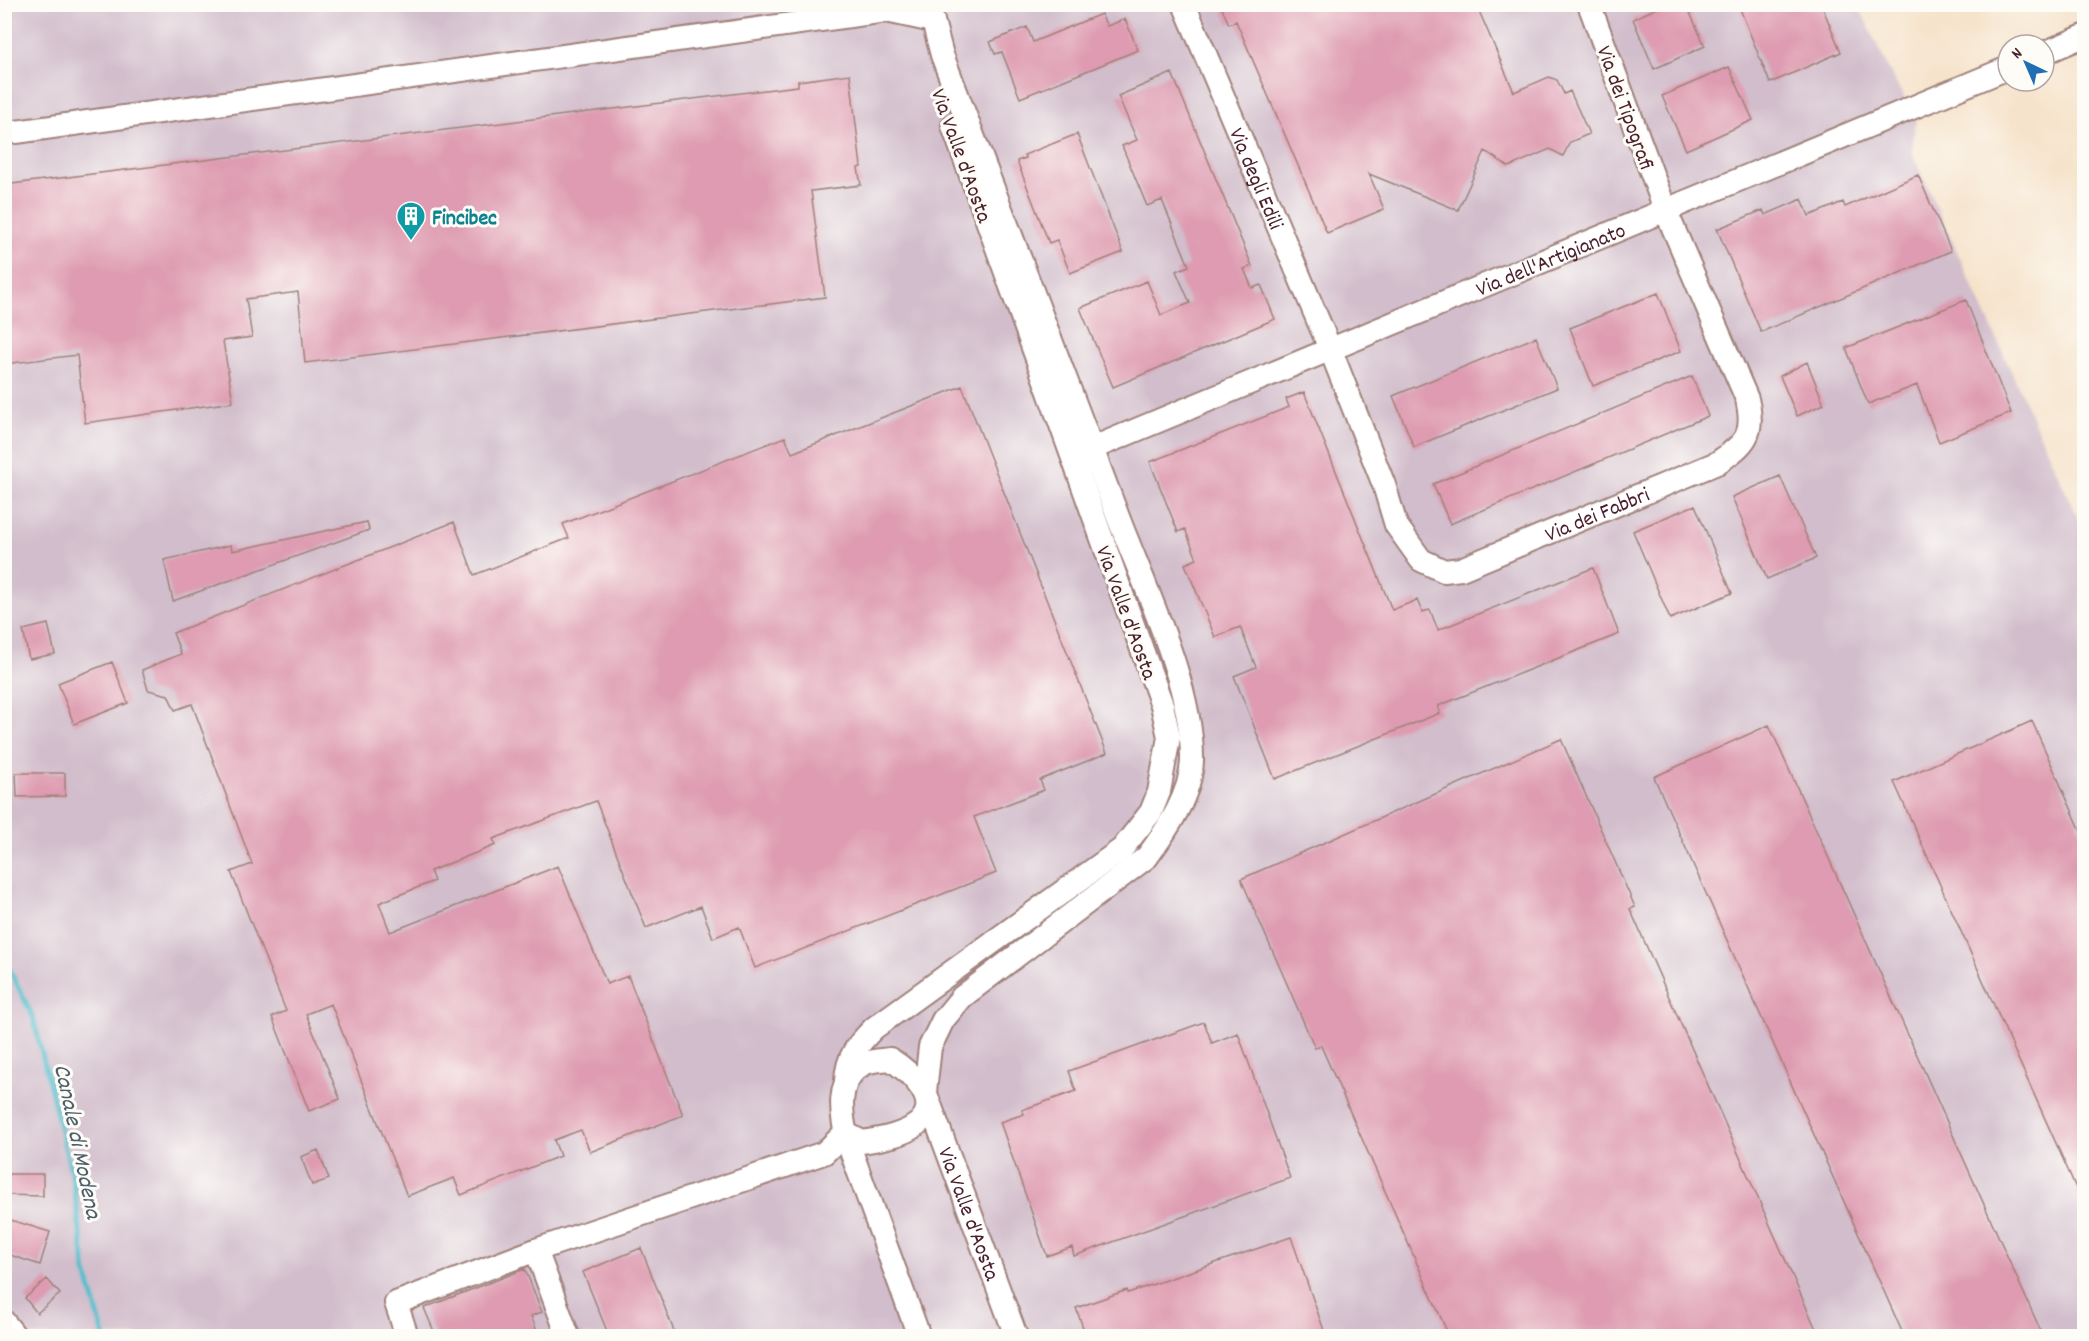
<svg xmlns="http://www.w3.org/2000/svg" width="2089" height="1341" font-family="Dekko,sans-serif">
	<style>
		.industrial { fill: #d1bdcb }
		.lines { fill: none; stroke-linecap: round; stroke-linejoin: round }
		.stream { stroke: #51bdcc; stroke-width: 5 }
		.building { fill: #de9bb1 }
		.minor-casing { stroke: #a0817b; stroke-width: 26 }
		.minor { stroke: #fff; stroke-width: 22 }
		.labels { text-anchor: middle; stroke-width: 6; stroke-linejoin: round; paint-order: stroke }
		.street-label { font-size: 22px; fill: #4a1f2b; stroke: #fdfcf7 }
		.culture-label { font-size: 22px; font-weight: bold; fill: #0d838f; stroke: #fdfcf7; text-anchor: start }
		.water-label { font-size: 24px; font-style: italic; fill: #4d5e6b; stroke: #fdfcf7 }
	</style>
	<rect width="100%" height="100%" fill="#fdfcf7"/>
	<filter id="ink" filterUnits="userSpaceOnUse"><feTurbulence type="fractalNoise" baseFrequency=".0167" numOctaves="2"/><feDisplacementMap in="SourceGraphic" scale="12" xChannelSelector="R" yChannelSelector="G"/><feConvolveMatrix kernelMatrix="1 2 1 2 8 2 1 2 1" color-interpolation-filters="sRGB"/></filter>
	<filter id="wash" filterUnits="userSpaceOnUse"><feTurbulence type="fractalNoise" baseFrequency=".008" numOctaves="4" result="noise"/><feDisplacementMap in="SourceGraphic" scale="24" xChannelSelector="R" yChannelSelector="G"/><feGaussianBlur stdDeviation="1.35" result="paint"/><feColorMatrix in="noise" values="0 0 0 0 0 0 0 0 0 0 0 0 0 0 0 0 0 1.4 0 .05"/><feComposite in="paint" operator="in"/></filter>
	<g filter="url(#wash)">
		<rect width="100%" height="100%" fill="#f6e3cb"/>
		<!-- industrial -->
		<path class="industrial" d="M5 5H1858L1893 78 1916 117 1912 152 2084 532V1336H5Z"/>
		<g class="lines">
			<!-- stream -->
			<path class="stream" d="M4 958 33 1017 73 1180 86 1273 104 1336"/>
		</g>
		<g id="blocks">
			<!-- building -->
			<path class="building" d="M1220 4H1476L1514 92 1549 77 1557 80 1564 94 1570 91 1589 134 1570 142 1563 156 1550 149 1509 167 1485 151 1458 210 1369 174 1384 209 1327 233 1236 21 1229 24Z
				M1666 4H1686L1705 46 1654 69 1633 19Z
				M1738 4H1821L1841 52 1770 83Z
				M1101 14 1107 26 1125 19 1138 50 1020 98 1002 52 995 54 990 42 1027 27 1033 42Z
				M1729 67 1753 120 1686 150 1662 96Z
				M1172 73 1252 266 1244 269 1252 288 1261 285 1275 319 1113 387 1080 308 1147 281 1161 315 1190 303 1176 271 1189 266 1162 200 1147 206 1122 146 1137 140 1118 96Z
				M850 74 861 167 858 168 861 185 811 191 825 297 305 363 298 292 246 299 252 337 223 341 233 402 85 423 77 355 4 364V185L798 86V81Z
				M1077 134 1123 252 1070 273 1057 240 1049 243 1017 161 1026 158 1024 155Z
				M1918 175 1951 251 1761 332 1717 229 1763 210 1765 215 1802 199 1809 216 1843 202 1845 207Z
				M1658 293 1681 351 1593 386 1570 328Z
				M1966 300 2011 413 1939 442 1917 385 1868 404 1846 348Z
				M1536 337 1557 388 1414 447 1393 396Z
				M1807 362 1824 404 1797 416 1780 376Z
				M1692 376 1708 416 1450 524 1433 484Z
				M962 386 1107 753 1040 780 1044 790 974 817 996 873 755 968 739 927 713 938 701 906 646 928 596 801 493 839 496 845 430 871 434 881 379 903 390 932 558 866 607 984 628 976 683 1115 590 1152 581 1130 554 1140 560 1156 461 1195 454 1178 407 1196 331 1004 306 1014 340 1099 309 1111 272 1017 286 1011 231 872 252 864 192 704 175 710 168 695 148 690 142 670 181 654 173 633 454 522 474 575 569 538 563 524 785 437 792 453Z
				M1304 392 1392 610 1417 600 1422 612 1430 610 1438 630 1593 568 1619 634 1438 706 1440 713 1275 779 1234 676 1256 667 1240 627 1215 637 1185 564 1197 559 1185 529 1178 532 1150 462 1289 407 1286 399Z
				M1780 476 1816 558 1767 579 1732 497Z
				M1695 505 1732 593 1670 619 1633 531Z
				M367 522 369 530 173 601 164 560 231 545 232 551Z
				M48 624 55 654 29 659 23 630Z
				M112 662 128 703 74 724 58 683Z
				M2032 721 2085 840V1208L1894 782Z
				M1769 725 2043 1336H1904L1654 777Z
				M1561 739 1635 907 1630 909 1819 1336H1449L1321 1046 1315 1048 1241 879Z
				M16 773H65V796L17 797Z
				M1204 1022 1212 1043 1238 1033 1290 1178 1074 1256 1072 1247 1047 1256 1000 1122 1024 1114 1022 1110 1076 1091 1069 1071Z
				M318 1150 329 1179 312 1185 301 1157Z
				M4 1174H43V1196L4 1195Z
				M4 1218 50 1232 40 1265 4 1253Z
				M1291 1237 1326 1336H1086L1076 1308 1127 1290 1128 1293Z
				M641 1248 676 1336H609L583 1272Z
				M525 1269 542 1312 531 1316 539 1336H436L424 1308Z
				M47 1279 60 1294 37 1313 25 1298Z"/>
		</g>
	</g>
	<g filter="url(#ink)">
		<use href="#blocks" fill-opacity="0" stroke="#a0817b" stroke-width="1.5"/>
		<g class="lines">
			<!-- minor casing -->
			<g class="minor-casing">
				<g id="minor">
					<path id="s1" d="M1184 4 1331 351 1384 485 1396 525 1421 560 1444 571 1461 569 1717 463C1746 443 1755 435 1747 399L1665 209 1589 4"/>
					<path d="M872 8 933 21"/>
					<path id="s2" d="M933 21 942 55C1000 206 1058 358 1115 509 1142 582 1193 684 1192 760 1191 795 1167 830 1147 857L962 997 943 1020 930 1047 925 1091 1016 1336"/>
					<path d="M2044 53 2084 36"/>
					<path d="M16 132 886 11"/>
					<path id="s3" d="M1093 448 2008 68"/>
					<path d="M846 1081C847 1057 857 1045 874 1028L1122 849 1151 812 1159 792 1169 737 1162 705 953 126"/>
					<path d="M845 1133 862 1142C879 1139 902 1136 916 1125 946 1103 909 1071 890 1059 883 1060 873 1060 866 1063 834 1077 841 1116 848 1143L919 1336"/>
					<path d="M536 1250 824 1153 845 1133"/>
					<path d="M4 1322 15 1336"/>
					<path d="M407 1336 396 1303 536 1250 568 1336"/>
				</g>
			</g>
			<!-- minor -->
			<use href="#minor" class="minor"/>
		</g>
	</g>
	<!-- icons -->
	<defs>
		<g id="building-pin" transform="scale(1.5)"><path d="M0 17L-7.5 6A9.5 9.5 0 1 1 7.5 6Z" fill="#0f9aa8" stroke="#fdfcf7"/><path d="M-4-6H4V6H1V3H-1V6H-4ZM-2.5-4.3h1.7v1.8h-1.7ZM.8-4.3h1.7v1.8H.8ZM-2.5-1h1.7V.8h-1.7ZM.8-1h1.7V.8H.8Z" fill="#fff"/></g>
	</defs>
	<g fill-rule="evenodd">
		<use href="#building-pin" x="411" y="216"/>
	</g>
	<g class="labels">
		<!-- street labels -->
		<g class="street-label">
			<text transform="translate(1627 107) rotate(70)" y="8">Via dei Tipografi</text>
			<text transform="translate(963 155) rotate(70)" y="8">Via Valle d'Aosta</text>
			<text dy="8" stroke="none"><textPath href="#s1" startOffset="189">Via degli Edili</textPath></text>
			<text dy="8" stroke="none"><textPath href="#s3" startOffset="495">Via dell'Artigianato</textPath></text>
			<text dy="8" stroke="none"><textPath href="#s1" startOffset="795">Via dei Fabbri</textPath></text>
			<text transform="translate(1128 612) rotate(70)" y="8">Via Valle d'Aosta</text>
			<text dy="8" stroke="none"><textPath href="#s2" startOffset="1360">Via Valle d'Aosta</textPath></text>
		</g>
		<!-- culture labels -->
		<g class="culture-label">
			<text x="432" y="224">Fincibec</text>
		</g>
		<!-- water labels -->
		<g class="water-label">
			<text transform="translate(79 1141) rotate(78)" y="8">Canale di Modena</text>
		</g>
	</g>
	<!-- margin -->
	<rect width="2089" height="1341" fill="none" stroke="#fdfcf7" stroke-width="24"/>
	<!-- north arrow -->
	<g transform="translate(2026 63) rotate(316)"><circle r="28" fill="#fdfcf7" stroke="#b5a4a5" stroke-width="1.5"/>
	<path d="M0-4.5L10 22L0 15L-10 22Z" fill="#1f6fb2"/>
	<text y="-9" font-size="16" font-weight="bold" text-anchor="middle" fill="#4a1f2b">N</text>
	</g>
</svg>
